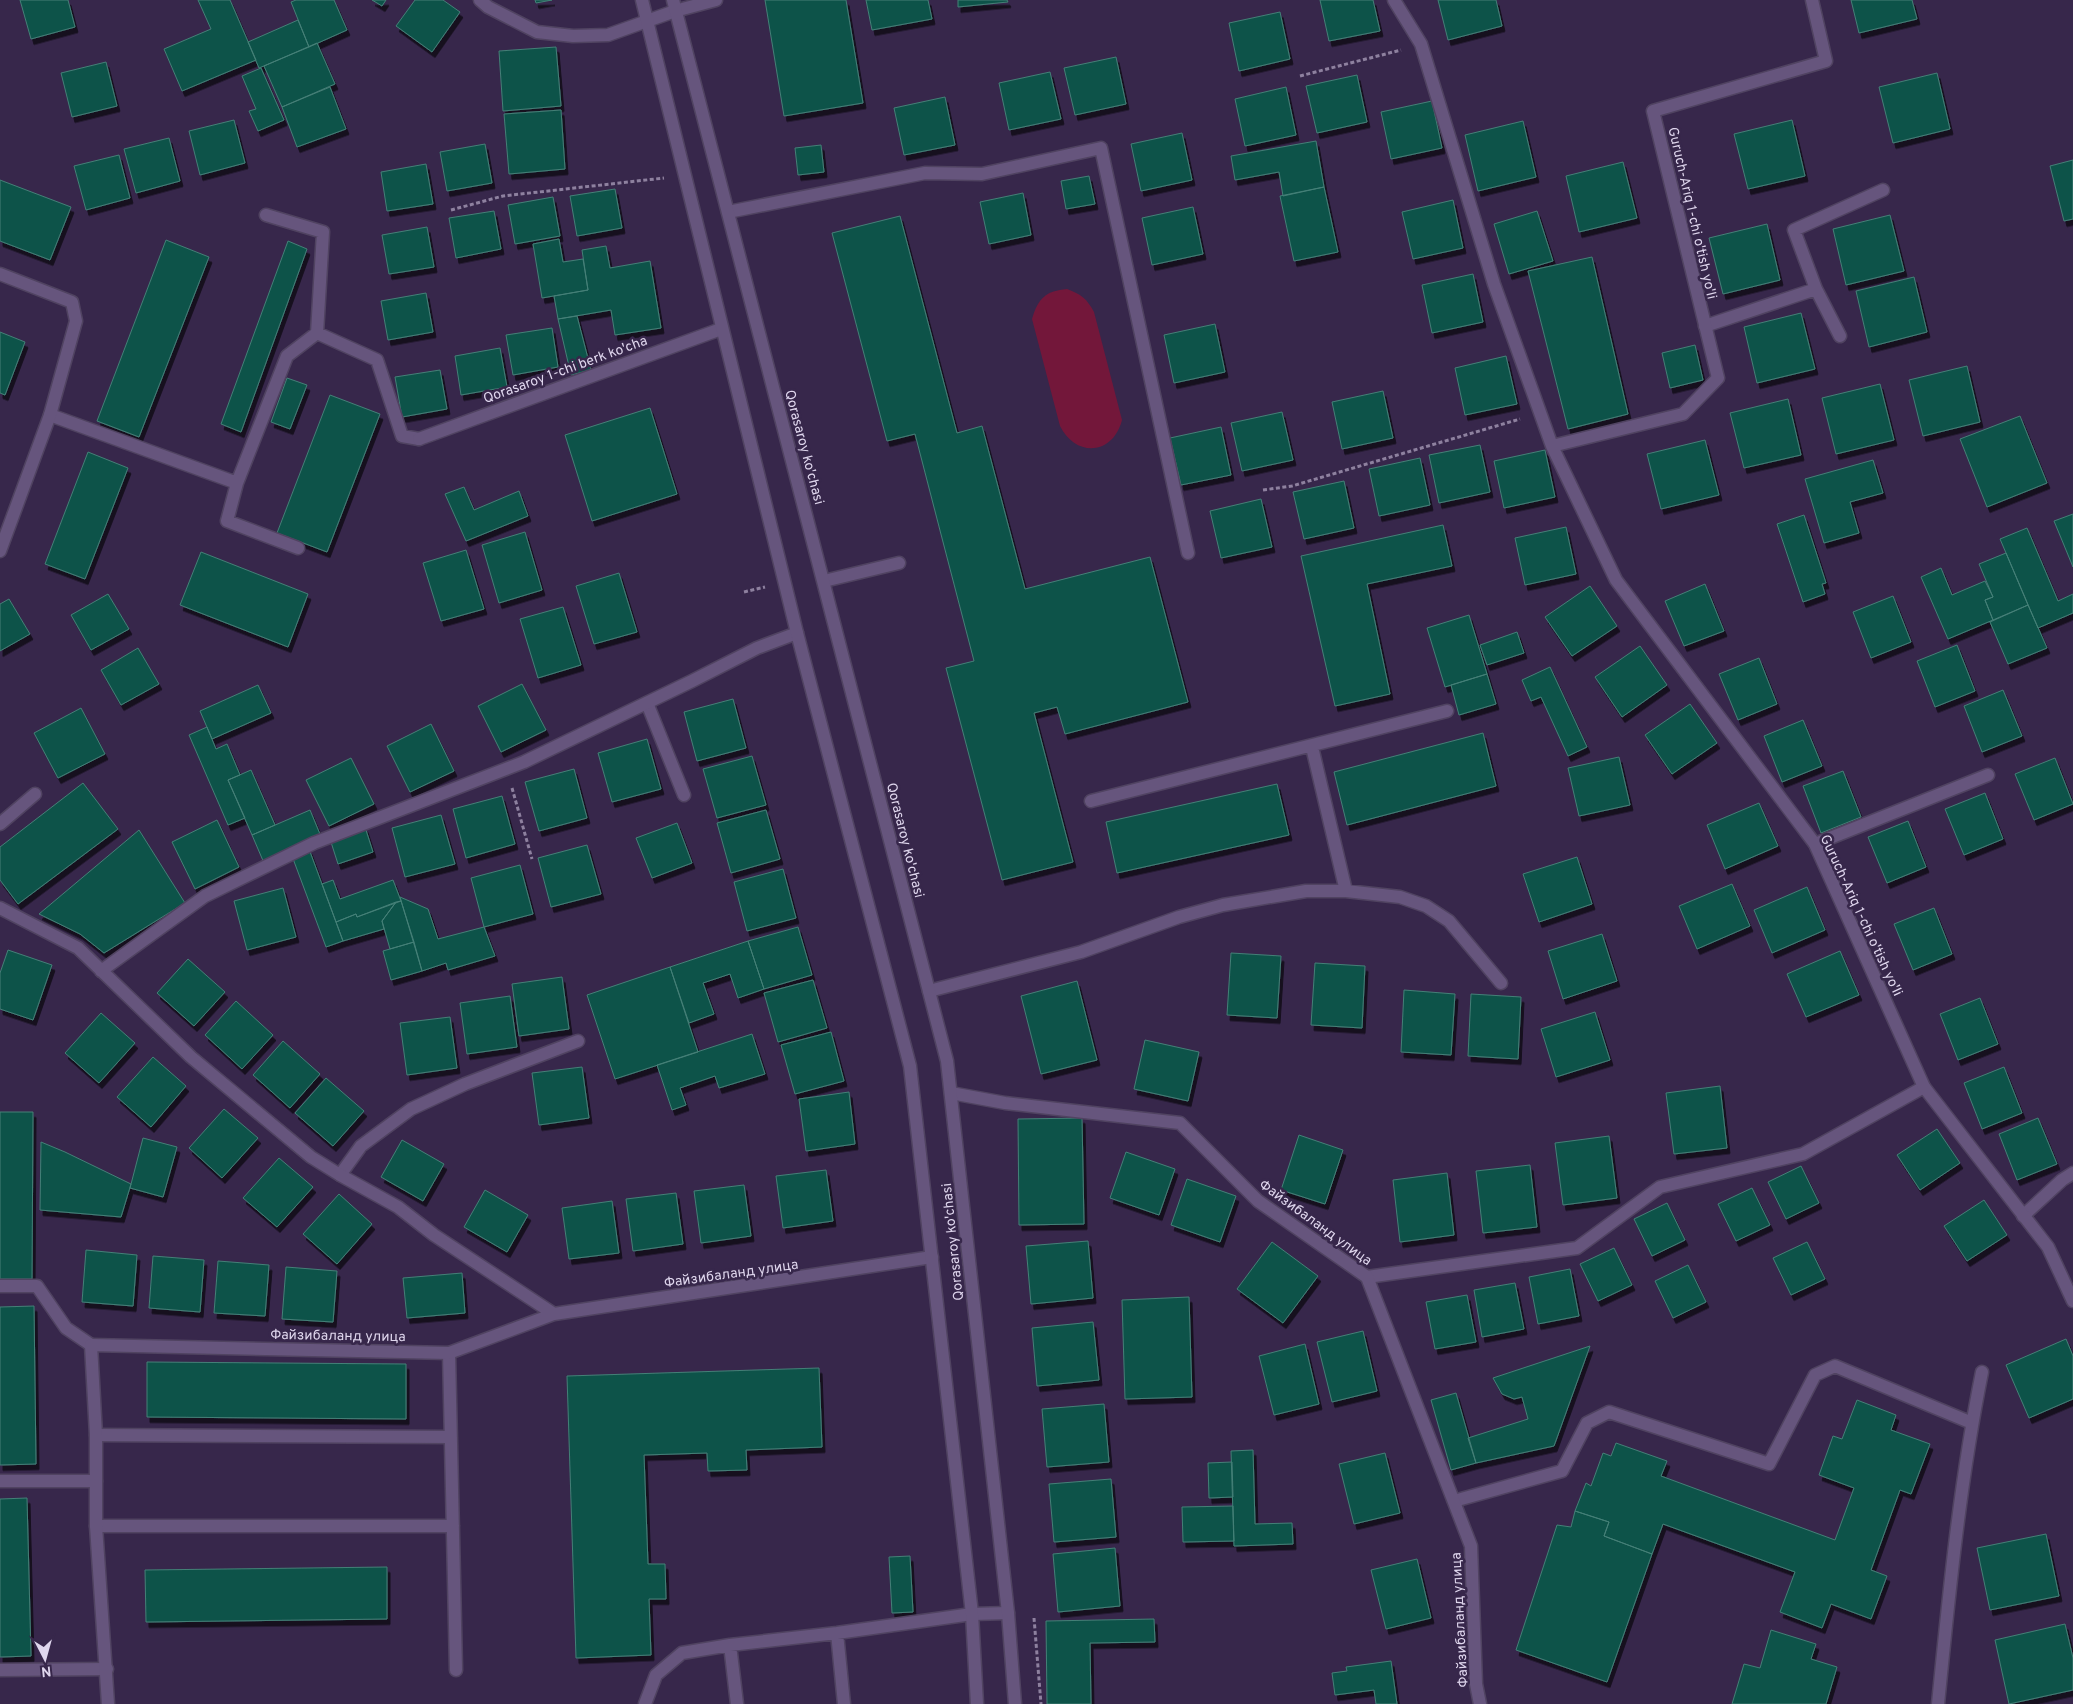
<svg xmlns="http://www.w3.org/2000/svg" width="2073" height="1704" font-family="Overpass,sans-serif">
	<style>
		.park { fill: #73173a }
		.building { fill: #10524a; stroke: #448077; filter: url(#shadow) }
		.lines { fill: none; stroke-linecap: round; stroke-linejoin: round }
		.lane-casing { stroke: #504361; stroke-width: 15 }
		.street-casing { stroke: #504361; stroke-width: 15 }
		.secondary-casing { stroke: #504361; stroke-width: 15 }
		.path { stroke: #8e819f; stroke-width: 3; stroke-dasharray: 4 2.5; stroke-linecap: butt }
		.lane { stroke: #66557d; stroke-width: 12 }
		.street { stroke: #66557d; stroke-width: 12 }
		.secondary { stroke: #66557d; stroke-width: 12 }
		.labels { text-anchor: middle; stroke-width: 5; stroke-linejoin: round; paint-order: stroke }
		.street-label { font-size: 14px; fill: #dfd6ed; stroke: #37274b }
	</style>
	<defs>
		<filter id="shadow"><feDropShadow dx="3" dy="5.5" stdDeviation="0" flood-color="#0009"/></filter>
	</defs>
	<rect width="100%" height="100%" fill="#37274b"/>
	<!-- park -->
	<path class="park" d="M1067 289C1081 294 1087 299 1094 312L1122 420C1113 455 1076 458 1060 426L1032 319C1038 298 1046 291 1067 289Z"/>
	<!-- building -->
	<path class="building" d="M20 0H68L75 27 31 39Z
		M198 0H230L256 60 182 91 164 49 211 29Z
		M296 0H334L347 30 309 47 291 2Z
		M372 0H386L382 6Z
		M415 0H443L460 12 432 52 396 26Z
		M535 0H552L536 3Z
		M765 0H846L863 103 784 116Z
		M866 0H928L932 19 872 30Z
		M958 0H1007L1008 2 958 7Z
		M1320 0H1373L1380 31 1329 41Z
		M1438 0H1496L1502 26 1448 40Z
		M1851 0H1912L1917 19 1859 33Z
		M1280 12 1290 59 1239 71 1229 23Z
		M298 20 309 47 259 68 248 42Z
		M317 43 335 84 282 107 264 66Z
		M556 47 561 106 503 111 499 51Z
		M1116 57 1126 104 1075 115 1064 68Z
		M106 62 117 106 72 117 61 73Z
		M261 68 284 120 258 131 249 111 256 109 242 76Z
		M1050 72 1061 119 1009 130 999 83Z
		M1937 73 1950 129 1893 143 1879 87Z
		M1357 75 1367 122 1317 133 1306 86Z
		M330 87 346 129 297 147 282 107Z
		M1286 87 1296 135 1245 146 1235 99Z
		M945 97 955 145 904 155 894 108Z
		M1432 101 1442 148 1391 159 1381 112Z
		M561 110 565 169 509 174 504 114Z
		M234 120 245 163 200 175 189 131Z
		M1792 120 1805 176 1748 189 1734 134Z
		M1523 121 1536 177 1478 191 1465 135Z
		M1182 133 1192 180 1141 191 1131 144Z
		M169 138 180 181 136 193 124 149Z
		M1316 141 1324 187 1283 196 1279 172 1235 180 1231 156Z
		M485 144 492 183 447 191 440 152Z
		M821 145 824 172 798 175 795 148Z
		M119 155 130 198 86 210 74 166Z
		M2073 160V219L2064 221 2050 166Z
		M1623 162 1637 218 1579 232 1566 176Z
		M426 164 433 204 387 211 381 172Z
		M1089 176 1095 204 1066 209 1061 181Z
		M0 180 71 207 50 260 0 241Z
		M1324 187 1338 252 1294 261 1280 196Z
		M615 189 622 228 577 236 570 196Z
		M1023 193 1031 235 989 244 980 202Z
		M553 197 560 236 515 244 508 205Z
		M1453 200 1463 248 1413 259 1402 212Z
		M1193 207 1203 254 1152 265 1142 218Z
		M494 211 501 249 456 258 449 218Z
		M1537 211 1553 261 1509 274 1494 224Z
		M1890 215 1904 271 1846 285 1833 229Z
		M900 216 957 433 982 426 1025 589 1150 557 1188 702 1065 734 1057 707 1034 713 1073 862 1002 880 946 668 974 661 943 542 915 434 887 441 832 233Z
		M1767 224 1780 280 1723 294 1709 238Z
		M427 227 434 267 389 274 382 235Z
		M559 239 563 262 583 259 588 290 542 298 533 244Z
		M166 240 209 257 139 437 97 421Z
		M288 241 307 249 241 432 221 424Z
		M606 246 610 268 650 261 661 328 615 335 611 310 558 319 554 296 588 290 582 250Z
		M1592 257 1628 414 1568 429 1528 271Z
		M1473 274 1483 322 1432 333 1422 285Z
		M1914 277 1927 332 1869 347 1856 291Z
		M426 293 433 332 388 340 381 301Z
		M1801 313 1815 369 1757 383 1744 327Z
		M577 316 591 370 571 375 558 319Z
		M1215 324 1225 372 1174 383 1164 335Z
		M552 328 558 367 513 375 506 335Z
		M0 332 25 342 5 395 0 393Z
		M1695 345 1703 380 1670 388 1662 353Z
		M500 348 507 387 461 395 455 356Z
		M1506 356 1517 404 1465 415 1455 368Z
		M1967 366 1980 422 1923 436 1909 380Z
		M440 370 447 409 402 417 395 377Z
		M287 378 307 385 290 429 271 422Z
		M1880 384 1894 440 1836 454 1822 398Z
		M1383 391 1393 438 1342 449 1332 402Z
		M330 395 380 414 327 552 277 533Z
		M1788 399 1801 455 1744 468 1730 413Z
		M650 408 677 494 592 521 565 435Z
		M1282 412 1293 460 1242 471 1231 423Z
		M2020 416 2047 483 1987 507 1960 439Z
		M1221 427 1231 475 1181 485 1170 438Z
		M1705 440 1719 495 1661 509 1647 454Z
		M1480 445 1490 492 1439 503 1429 455Z
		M1545 450 1555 497 1504 508 1494 461Z
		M88 452 128 468 85 579 45 564Z
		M1420 458 1430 505 1379 516 1369 469Z
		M1873 460 1883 493 1850 502 1859 533 1824 543 1805 479Z
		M1344 481 1354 528 1304 539 1293 492Z
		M464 487 474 510 519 491 528 516 466 541 445 494Z
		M1261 499 1272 547 1221 558 1210 511Z
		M2073 514V567L2054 521Z
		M1804 515 1826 583 1822 584 1825 594 1803 602 1777 524Z
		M1443 525 1452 566 1367 584 1390 694 1335 706 1301 556Z
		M1566 527 1576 574 1525 585 1515 538Z
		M2027 528 2058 601 2073 594V613L2038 628 2000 539Z
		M525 532 542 590 499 603 482 545Z
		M466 550 484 609 441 621 423 563Z
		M201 552 308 594 288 647 180 605Z
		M2006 553 2028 605 1993 620 1985 600 1993 597 1979 564Z
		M1941 568 1952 595 1985 581 1993 597 1985 600 1993 620 1948 639 1921 577Z
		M619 573 637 632 594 644 576 586Z
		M1705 584 1724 631 1684 646 1665 601Z
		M1590 586 1617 626 1572 656 1545 617Z
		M108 594 129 629 91 650 71 615Z
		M1893 596 1911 642 1871 658 1853 612Z
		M9 599 30 634 0 651V604Z
		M2028 605 2047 648 2008 664 1990 622Z
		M563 607 581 665 538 678 520 619Z
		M1469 615 1487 674 1445 687 1427 628Z
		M1517 632 1524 653 1487 665 1480 645Z
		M1957 645 1975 691 1935 707 1917 661Z
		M1640 646 1667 685 1622 717 1595 677Z
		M138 648 159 684 121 705 101 670Z
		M1759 658 1777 704 1738 720 1719 674Z
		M1550 667 1587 747 1568 756 1541 697 1531 701 1522 680Z
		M1487 674 1496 704 1459 715 1451 685Z
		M522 684 546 730 501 752 478 706Z
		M258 685 271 713 212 739 200 711Z
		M2003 690 2022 736 1982 752 1964 706Z
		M733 699 746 748 697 761 684 712Z
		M1690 704 1717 743 1672 774 1645 735Z
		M81 708 105 754 58 778 34 733Z
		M1803 720 1822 766 1782 782 1764 736Z
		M431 724 454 771 410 792 387 746Z
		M207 727 216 749 227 744 240 775 228 780 245 818 228 825 189 735Z
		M1483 733 1496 786 1347 825 1334 772Z
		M647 739 661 789 612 802 598 753Z
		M752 756 766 805 717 818 703 769Z
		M1619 757 1630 805 1579 816 1568 768Z
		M351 758 374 804 329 826 306 780Z
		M2055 758 2073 804 2034 820 2015 774Z
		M574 769 587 818 539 831 525 782Z
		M251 770 275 825 252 835 228 780Z
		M1843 771 1861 817 1821 833 1803 786Z
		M83 783 118 829 18 904 0 880V847Z
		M1277 784 1289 835 1117 873 1106 822Z
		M1985 793 2003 839 1964 855 1945 809Z
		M502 796 515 844 466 858 453 809Z
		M1759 803 1778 846 1725 869 1707 825Z
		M310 810 322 839 264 863 252 835Z
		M766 810 780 859 731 873 717 823Z
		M441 815 455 864 405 877 392 828Z
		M217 820 239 867 195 889 172 842Z
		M1908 821 1926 867 1887 883 1868 837Z
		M677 823 692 863 652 878 636 838Z
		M365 827 373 852 338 864 330 839Z
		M139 830 185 903 104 953 80 934 39 914Z
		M587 845 601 894 551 907 538 858Z
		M309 849 343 941 326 947 292 856Z
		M1577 857 1592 904 1539 922 1523 874Z
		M520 865 533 914 484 927 471 878Z
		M783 869 796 918 747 931 734 882Z
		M333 880 340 899 393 880 401 901 357 917 356 914 336 922 322 884Z
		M1732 884 1750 926 1697 949 1679 906Z
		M1807 887 1825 930 1772 953 1754 910Z
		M283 888 296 937 247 950 234 901Z
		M400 897 428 909 438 939 484 927 495 956 448 970 446 963 422 971Z
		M401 901 414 942 390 949 382 921 396 902Z
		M396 902 382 921 384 929 343 941 336 922 356 914 357 917Z
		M1934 908 1952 954 1913 970 1894 924Z
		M798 927 812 975 764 989 748 941Z
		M1602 934 1617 981 1563 999 1548 951Z
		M748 941 764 989 738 998 730 974 703 983 714 1014 689 1023 670 967Z
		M414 942 422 971 391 980 383 951Z
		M8 950 52 965 33 1020 0 1009V973Z
		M1840 951 1859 995 1806 1017 1787 974Z
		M1231 953 1281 956 1277 1018 1227 1015Z
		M188 959 225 992 194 1026 157 993Z
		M1315 963 1365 966 1362 1028 1311 1025Z
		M670 967 698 1052 615 1079 587 995Z
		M562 977 569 1029 519 1036 512 984Z
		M813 980 827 1028 778 1042 764 993Z
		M1077 981 1097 1060 1041 1074 1021 996Z
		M1404 990 1455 994 1451 1055 1401 1052Z
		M1471 994 1521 997 1518 1059 1468 1056Z
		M510 996 517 1047 467 1054 460 1003Z
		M1980 998 1998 1044 1958 1060 1940 1014Z
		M236 1001 273 1035 242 1069 205 1035Z
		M1595 1012 1610 1060 1556 1077 1541 1029Z
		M101 1013 135 1043 99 1083 65 1053Z
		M450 1017 457 1068 407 1075 400 1023Z
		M831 1032 844 1081 795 1094 781 1045Z
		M752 1034 765 1074 719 1088 715 1076 680 1088 686 1105 672 1110 657 1065Z
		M1145 1040 1199 1052 1188 1101 1134 1089Z
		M283 1041 320 1074 290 1108 253 1075Z
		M153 1057 186 1086 151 1127 117 1097Z
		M582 1067 589 1118 539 1125 532 1073Z
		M2004 1067 2022 1113 1982 1129 1964 1083Z
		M326 1078 364 1111 333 1146 295 1113Z
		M1720 1086 1727 1148 1674 1154 1666 1093Z
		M849 1092 855 1144 806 1151 799 1099Z
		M224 1109 258 1138 222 1178 189 1148Z
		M0 1112H33L32 1279H0Z
		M1082 1118 1084 1224 1019 1225 1018 1119Z
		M2038 1118 2057 1164 2017 1180 1999 1134Z
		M1937 1129 1960 1163 1920 1190 1897 1155Z
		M1299 1135 1343 1150 1325 1204 1281 1190Z
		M1609 1136 1617 1198 1563 1205 1555 1143Z
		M143 1138 177 1147 163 1197 130 1188Z
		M402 1140 444 1164 423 1201 381 1177Z
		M41 1142 65 1152 131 1184 121 1217 40 1210Z
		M1126 1152 1175 1169 1159 1215 1110 1198Z
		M279 1158 313 1187 277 1227 243 1198Z
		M1530 1165 1537 1227 1483 1233 1476 1171Z
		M1801 1166 1819 1203 1786 1219 1768 1182Z
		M826 1170 833 1221 783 1228 776 1176Z
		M1447 1173 1454 1235 1400 1242 1393 1180Z
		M1187 1179 1236 1196 1220 1242 1171 1225Z
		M744 1185 751 1236 701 1243 694 1191Z
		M1752 1188 1770 1225 1736 1241 1718 1204Z
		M485 1190 528 1215 507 1252 464 1227Z
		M676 1193 683 1244 633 1251 626 1199Z
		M339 1194 372 1224 337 1264 303 1234Z
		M1984 1200 2007 1235 1967 1261 1944 1226Z
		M612 1201 619 1253 569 1259 562 1208Z
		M1667 1203 1685 1240 1652 1256 1634 1219Z
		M1088 1241 1093 1298 1031 1304 1026 1246Z
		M1272 1242 1318 1276 1283 1323 1237 1289Z
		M1807 1242 1825 1279 1791 1295 1773 1258Z
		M1614 1248 1632 1285 1598 1301 1580 1264Z
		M86 1250 137 1255 133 1306 82 1302Z
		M153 1256 204 1260 200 1312 149 1308Z
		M218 1261 269 1265 265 1316 214 1313Z
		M1688 1265 1706 1302 1673 1318 1655 1281Z
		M286 1267 337 1271 333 1322 282 1319Z
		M1570 1269 1579 1316 1538 1324 1529 1277Z
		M462 1273 465 1313 407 1318 403 1278Z
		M1515 1283 1524 1329 1482 1337 1474 1290Z
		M1467 1295 1476 1342 1435 1349 1426 1302Z
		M1189 1297 1192 1397 1125 1399 1122 1300Z
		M34 1306 36 1464 0 1465V1307Z
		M1093 1322 1099 1380 1037 1386 1032 1328Z
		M1363 1331 1377 1391 1332 1402 1317 1342Z
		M2066 1339 2073 1356V1399L2029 1418 2006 1365Z
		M1305 1344 1319 1404 1274 1415 1259 1356Z
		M1590 1346 1554 1446 1476 1463 1468 1438 1528 1419 1522 1397 1514 1399 1502 1394 1493 1378Z
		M147 1362 406 1364V1419L147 1417Z
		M819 1368 822 1447 746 1450 747 1470 708 1471 707 1453 644 1455 648 1564H665L666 1599H649L651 1655 576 1658 567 1376Z
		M1456 1393 1476 1463 1451 1470 1431 1400Z
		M1857 1400 1896 1415 1891 1430 1930 1444 1911 1494 1900 1490 1871 1570 1887 1576 1871 1619 1831 1604 1822 1628 1780 1612 1795 1572 1663 1524 1652 1554 1604 1536 1609 1522 1575 1511 1586 1483 1591 1486 1603 1453 1611 1456 1616 1443 1667 1461 1661 1476 1835 1540 1854 1488 1819 1475 1833 1436 1842 1439Z
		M1104 1404 1109 1462 1047 1467 1042 1409Z
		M1253 1450 1255 1524 1292 1523 1293 1544 1234 1546 1231 1451Z
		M1385 1453 1400 1513 1354 1524 1339 1464Z
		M1232 1462 1233 1497 1209 1498 1208 1463Z
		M1111 1479 1116 1537 1054 1542 1049 1484Z
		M27 1498 31 1656 0 1657V1499Z
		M1233 1506 1234 1541 1183 1542 1182 1507Z
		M1575 1511 1609 1522 1604 1536 1652 1554 1607 1682 1516 1650 1557 1525 1571 1527Z
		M2046 1534 2059 1596 1990 1610 1977 1548Z
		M1115 1548 1120 1606 1058 1612 1053 1554Z
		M910 1556 913 1612 892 1613 889 1557Z
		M1417 1559 1431 1618 1386 1629 1371 1570Z
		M387 1567V1619L146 1622 145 1570Z
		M1154 1619 1155 1642 1090 1643 1091 1704H1047L1046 1621Z
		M2065 1624 2073 1658V1690L2009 1704 1995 1640Z
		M1771 1630 1816 1644 1811 1659 1837 1667 1826 1704H1732L1744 1664 1760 1668Z
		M1391 1661 1397 1704H1376L1374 1690 1335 1695 1332 1673 1347 1671 1346 1667Z"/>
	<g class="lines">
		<!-- lane casing -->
		<g class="lane-casing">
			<path id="lane" d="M266 215 323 232 317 333
				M1816 289 1840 336
				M1705 326 1816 289 1794 230 1883 190
				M50 415 237 483
				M298 548 227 521 237 483 287 356 317 333 377 360 402 436 419 439
				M824 581 899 563
				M647 703 684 795
				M1312 747 1346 891
				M1091 801 1447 711
				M0 824 35 794
				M1815 844 1988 775
				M929 991 1081 952 1179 917 1223 905 1306 891H1346L1400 897 1426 906 1449 921 1501 983
				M340 1175 361 1146 411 1109 465 1084 578 1041
				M2023 1216 2062 1180 2073 1173
				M1367 1277 1577 1248 1660 1187 1803 1154 1924 1087
				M0 1286H37L66 1328 91 1345
				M449 1353 456 1670
				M96 1435 451 1437
				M0 1481H96
				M1454 1501 1562 1471 1587 1423 1609 1412 1769 1464 1815 1375 1835 1366 1972 1423
				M96 1526H453
				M837 1633 844 1704
				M730 1645 737 1704
				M0 1670 107 1669
				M645 1704 656 1675 682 1653 730 1645 837 1633 972 1614 1008 1613
				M1938 1704C1949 1593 1960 1481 1982 1372"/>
		</g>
		<!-- street casing -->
		<g class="street-casing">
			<path id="street" d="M480 0 488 7 537 32 573 36 608 35 675 11 716 0
				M1394 0 1421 44 1494 284 1552 446 1616 580 1815 844 1924 1087 2048 1247 2073 1301
				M728 212 925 173 982 174 1101 148 1188 553
				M0 274 72 302 76 321 50 415 0 551
				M419 439 721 329
				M1552 446 1683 414 1718 378 1653 111 1826 61 1812 0
				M0 908 78 948 191 1057 311 1157 340 1175 398 1207 434 1235 554 1314
				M101 971 205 896 314 843 524 762 692 681 757 648 797 633
				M951 1093 1005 1103 1180 1123 1258 1201 1367 1277 1471 1546 1476 1684 1480 1704
				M108 1704 96 1526V1435L91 1345 449 1353 554 1314 932 1257"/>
		</g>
		<!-- secondary casing -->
		<g class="secondary-casing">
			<path id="secondary" d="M642 0 797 633 910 1066 972 1614 977 1704
				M673 0 947 1061 1008 1613 1015 1704"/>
		</g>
		<!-- path -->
		<path class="path" d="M1300 76 1401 50
			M451 210 503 196 664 178
			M1263 490 1292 486 1520 419
			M744 592 765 587
			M512 788 532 859
			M1034 1618 1041 1704"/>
		<!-- lane -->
		<use href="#lane" class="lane"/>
		<!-- street -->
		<use href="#street" class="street"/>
		<!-- secondary -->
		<use href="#secondary" class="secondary"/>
	</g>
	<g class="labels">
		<!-- street labels -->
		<g class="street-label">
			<text transform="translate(1693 213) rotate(77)" y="5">Guruch-Ariq 1-chi o'tish yo'li</text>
			<text transform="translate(565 369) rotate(-20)" y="5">Qorasaroy 1-chi berk ko'cha</text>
			<text transform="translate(805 447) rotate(75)" y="5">Qorasaroy ko'chasi</text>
			<text transform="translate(906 840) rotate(76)" y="5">Qorasaroy ko'chasi</text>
			<text transform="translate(1862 915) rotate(65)" y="5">Guruch-Ariq 1-chi o'tish yo'li</text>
			<text transform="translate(1316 1222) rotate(36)" y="5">Файзибаланд улица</text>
			<text transform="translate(952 1242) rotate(-96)" y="5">Qorasaroy ko'chasi</text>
			<text transform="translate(731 1273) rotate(-8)" y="5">Файзибаланд улица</text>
			<text transform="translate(338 1335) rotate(1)" y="5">Файзибаланд улица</text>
			<text transform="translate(1459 1620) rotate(-93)" y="5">Файзибаланд улица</text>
		</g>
	</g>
	<!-- north arrow -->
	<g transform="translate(45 1659) rotate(174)" stroke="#37274b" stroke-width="4" paint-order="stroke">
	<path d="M0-4L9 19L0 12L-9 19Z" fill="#dfd6ed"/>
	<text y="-8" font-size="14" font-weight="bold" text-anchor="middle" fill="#dfd6ed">N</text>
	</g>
</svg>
